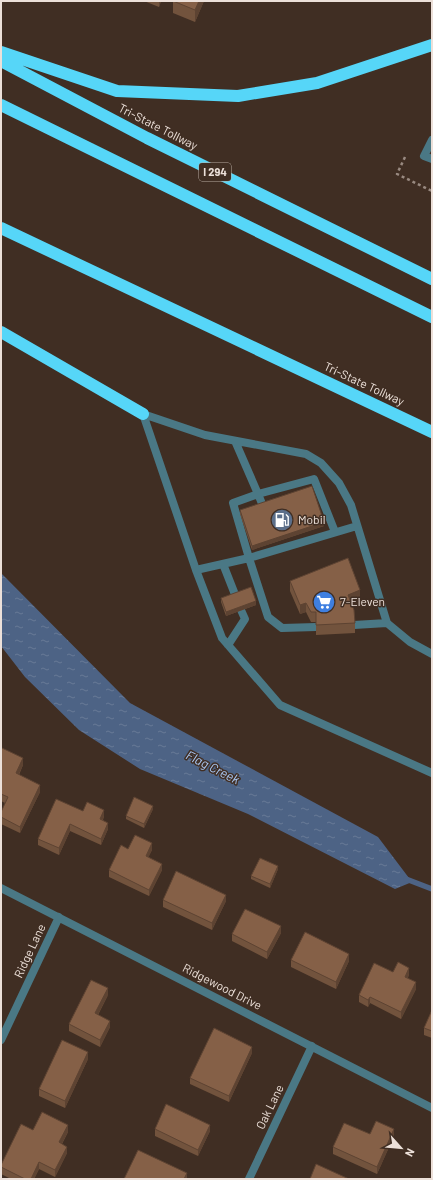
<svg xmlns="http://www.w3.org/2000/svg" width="433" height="1180" font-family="Barlow,sans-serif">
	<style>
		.water { fill: url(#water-ripples) }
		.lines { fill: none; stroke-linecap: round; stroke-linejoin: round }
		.stream { stroke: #4d6385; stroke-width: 5.5 }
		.path { stroke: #998a81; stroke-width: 2.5; stroke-dasharray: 3 3; stroke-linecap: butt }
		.lane { stroke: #4a7885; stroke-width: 8 }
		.street { stroke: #4a7885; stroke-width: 8 }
		.highway { stroke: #56d6f8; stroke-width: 12 }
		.wall { fill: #72533d }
		.shaded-wall { fill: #5d4332 }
		.building { fill: #856047; stroke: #5d4332 }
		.labels { text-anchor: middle; stroke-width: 3; stroke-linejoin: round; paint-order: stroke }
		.shield { fill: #402e23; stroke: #b8aba2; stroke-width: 1 }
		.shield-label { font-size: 11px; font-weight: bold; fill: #ece0d9 }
		.street-label { font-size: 12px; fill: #ece0d9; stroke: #402e23 }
		.poi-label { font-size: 12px; fill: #ece0d9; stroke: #402e23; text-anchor: start }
		.water-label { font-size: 13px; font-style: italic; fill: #aac9f6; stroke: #402e23 }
	</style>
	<defs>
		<pattern id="water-ripples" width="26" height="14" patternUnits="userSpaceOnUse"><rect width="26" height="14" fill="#4d6385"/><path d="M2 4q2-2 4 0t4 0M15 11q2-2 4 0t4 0" fill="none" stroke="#677996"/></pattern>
	</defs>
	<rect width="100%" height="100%" fill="#402e23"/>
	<!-- water -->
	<path class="water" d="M1 573 130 703 378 837 412 882 395 889 248 814 140 769 79 730 25 677 1 646Z"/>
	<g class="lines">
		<!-- stream -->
		<path class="stream" d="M406 879 432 889"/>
		<!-- path -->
		<path class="path" d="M405 157 397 174 432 191"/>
		<!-- lane -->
		<path class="lane" d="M432 140 424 156 432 159
			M143 414 196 570 222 638 280 705 432 773
			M143 414 205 435 306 454 321 463 339 483 351 505 387 623 410 642 432 654
			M235 441 258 494 314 479 335 532
			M263 506 258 494 233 503 249 558 268 617 282 628 316 627
			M223 564 236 597
			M196 570 249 558 357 526
			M354 625 387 623
			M228 645 245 619 241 610"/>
		<!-- street -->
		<path class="street" d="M1 888 432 1108
			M1 1040 59 917
			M249 1179 312 1046"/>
		<!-- highway -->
		<path class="highway" d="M1 52 117 91 238 96 317 83 432 45
			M1 61 147 138 432 279
			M1 105 432 317
			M1 228 432 432
			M1 332 143 414"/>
	</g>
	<!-- wall -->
	<path class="wall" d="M144 1H161L159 7Z
		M173 1H204L195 22 173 13Z
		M240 510 324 526 252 550 240 514Z
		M290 581 360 599 351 603 355 623V633L316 635V622H311L306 612 300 614 290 591Z
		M221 598 256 605 226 616 221 602Z
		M1 749 23 765 19 775 40 792 20 833 1 824V812L5 803 1 801Z
		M153 809 144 828 126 819V816Z
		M83 811 104 816 103 820 108 829 101 845 70 831 59 855 38 845V839Z
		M128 849 152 850 148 857 162 870 149 896 109 877V870Z
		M278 869 270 888 251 879V876Z
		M163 900 226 901 212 930 163 907Z
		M281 933 267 959 232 941V934Z
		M291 960 349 961 336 989 291 967Z
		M393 972 409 974 408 978 416 989 401 1019 370 1003 368 1007 359 1002V995Z
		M108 995 98 1015 110 1027 100 1047 69 1031V1024Z
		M432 1010V1038L424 1035V1028Z
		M252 1053 229 1102 190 1084V1078Z
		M88 1059 65 1108 39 1096V1089Z
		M155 1129 210 1131 198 1156 155 1136Z
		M33 1130 68 1132 62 1144 67 1153 55 1177 39 1169 34 1179H11L1 1174V1165Z
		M370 1134 394 1136 377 1174 333 1154V1147Z"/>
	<!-- shaded-wall -->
	<path class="shaded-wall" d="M159 1H161L159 7Z
		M199 1H204L195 22V10Z
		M324 522V526L252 550V546Z
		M360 590V599L348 604V595Z
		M256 601V605L226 616V612Z
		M306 603V612L300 614V605Z
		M23 758V765L16 780V773Z
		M40 785V792L20 833V827Z
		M153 806V809L144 828V824Z
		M104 810V816L100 825V819Z
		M108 823V829L101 845V839Z
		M70 824V831L59 855V848Z
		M152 843V850L146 863V856Z
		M162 864V870L149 896V890Z
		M278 866V869L270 888V884Z
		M226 895V901L212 930V923Z
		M281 926V933L267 959V952Z
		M349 954V961L336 989V982Z
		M409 968V974L405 984V977Z
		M416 982V989L401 1019V1012Z
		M108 988V995L95 1020V1013Z
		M370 997V1003L368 1007V1000Z
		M110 1021V1027L100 1047V1040Z
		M252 1047V1053L229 1102V1096Z
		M88 1052V1059L65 1108V1101Z
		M68 1125V1132L59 1149V1142Z
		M210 1125V1131L198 1156V1150Z
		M394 1129V1136L377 1174V1167Z
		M67 1147V1153L55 1177V1170Z
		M39 1162V1169L34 1179H31Z
		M187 1173V1179H184Z"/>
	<!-- building -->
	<path class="building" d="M173 1H199L195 10Z
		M312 486 324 522 252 546 240 510Z
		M348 558 360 590 348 595 354 610 355 623 316 625V612H311L306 603 300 605 290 581Z
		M251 587 256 601 226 612 221 598Z
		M2 748 23 758 16 773 40 785 20 827 1 817V812L8 797 1 794V749Z
		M134 797 153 806 144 824 126 816Z
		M56 799 83 811 87 802 104 810 100 819 108 823 101 839 70 824 59 848 38 839Z
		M135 835 152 843 146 856 162 864 149 890 109 870 121 845 128 849Z
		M260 858 278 866 270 884 251 876Z
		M176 871 226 895 212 923 163 900Z
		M245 909 281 926 267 952 232 934Z
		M305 932 349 954 336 982 291 960Z
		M398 962 409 968 405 977 416 982 401 1012 370 997 368 1000 359 995 374 963 393 972Z
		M91 980 108 988 95 1013 110 1021 100 1040 69 1024Z
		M432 1010V1031L424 1028Z
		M214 1028 252 1047 229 1096 190 1078Z
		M62 1040 88 1052 65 1101 39 1089Z
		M166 1104 210 1125 198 1150 155 1129Z
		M42 1112 68 1125 59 1142 67 1147 55 1170 39 1162 31 1179H25L1 1167V1165L21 1124 33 1130Z
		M376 1121 394 1129 377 1167 333 1147 344 1123 370 1134Z
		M138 1150 187 1173 184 1179H124Z
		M316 1164 349 1179H310Z"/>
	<!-- icons -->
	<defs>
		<g id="fuel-disc" transform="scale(1.15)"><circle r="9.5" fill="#5c6f8a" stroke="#402e23"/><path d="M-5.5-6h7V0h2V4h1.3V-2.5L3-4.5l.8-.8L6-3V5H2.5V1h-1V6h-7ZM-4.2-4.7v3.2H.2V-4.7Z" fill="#fff"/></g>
		<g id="supermarket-disc" transform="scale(1.15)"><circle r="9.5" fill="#3f7fe0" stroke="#402e23"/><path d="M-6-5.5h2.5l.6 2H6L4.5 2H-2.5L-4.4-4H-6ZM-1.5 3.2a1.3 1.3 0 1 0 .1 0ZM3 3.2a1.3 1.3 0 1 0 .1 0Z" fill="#fff"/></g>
	</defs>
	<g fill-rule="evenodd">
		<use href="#fuel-disc" x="282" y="520"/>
		<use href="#supermarket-disc" x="324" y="602"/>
	</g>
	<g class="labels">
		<!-- shield labels -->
		<rect class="shield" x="199" y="163" width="32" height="18" rx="3"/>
		<g class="shield-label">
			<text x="215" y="176">I 294</text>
		</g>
		<!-- street labels -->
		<g class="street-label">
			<text transform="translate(158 127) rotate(27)" y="4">Tri-State Tollway</text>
			<text transform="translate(364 384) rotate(25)" y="4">Tri-State Tollway</text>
			<text transform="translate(30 951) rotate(-65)" y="4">Ridge Lane</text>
			<text transform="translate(222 987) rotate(27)" y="4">Ridgewood Drive</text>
			<text transform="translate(270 1107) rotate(-64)" y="4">Oak Lane</text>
		</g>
		<!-- poi labels -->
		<g class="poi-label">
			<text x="298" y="524">Mobil</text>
			<text x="340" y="606">7-Eleven</text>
		</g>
		<!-- water labels -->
		<g class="water-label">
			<text transform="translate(213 767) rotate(27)" y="5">Flag Creek</text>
		</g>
	</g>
	<!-- border -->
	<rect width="433" height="1180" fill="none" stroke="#ece0d9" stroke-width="4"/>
	<!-- north arrow -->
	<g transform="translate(401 1148) rotate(117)" stroke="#402e23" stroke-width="3" paint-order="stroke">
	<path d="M0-3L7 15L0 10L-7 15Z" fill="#ece0d9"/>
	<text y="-6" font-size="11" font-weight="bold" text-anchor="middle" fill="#ece0d9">N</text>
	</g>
</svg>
